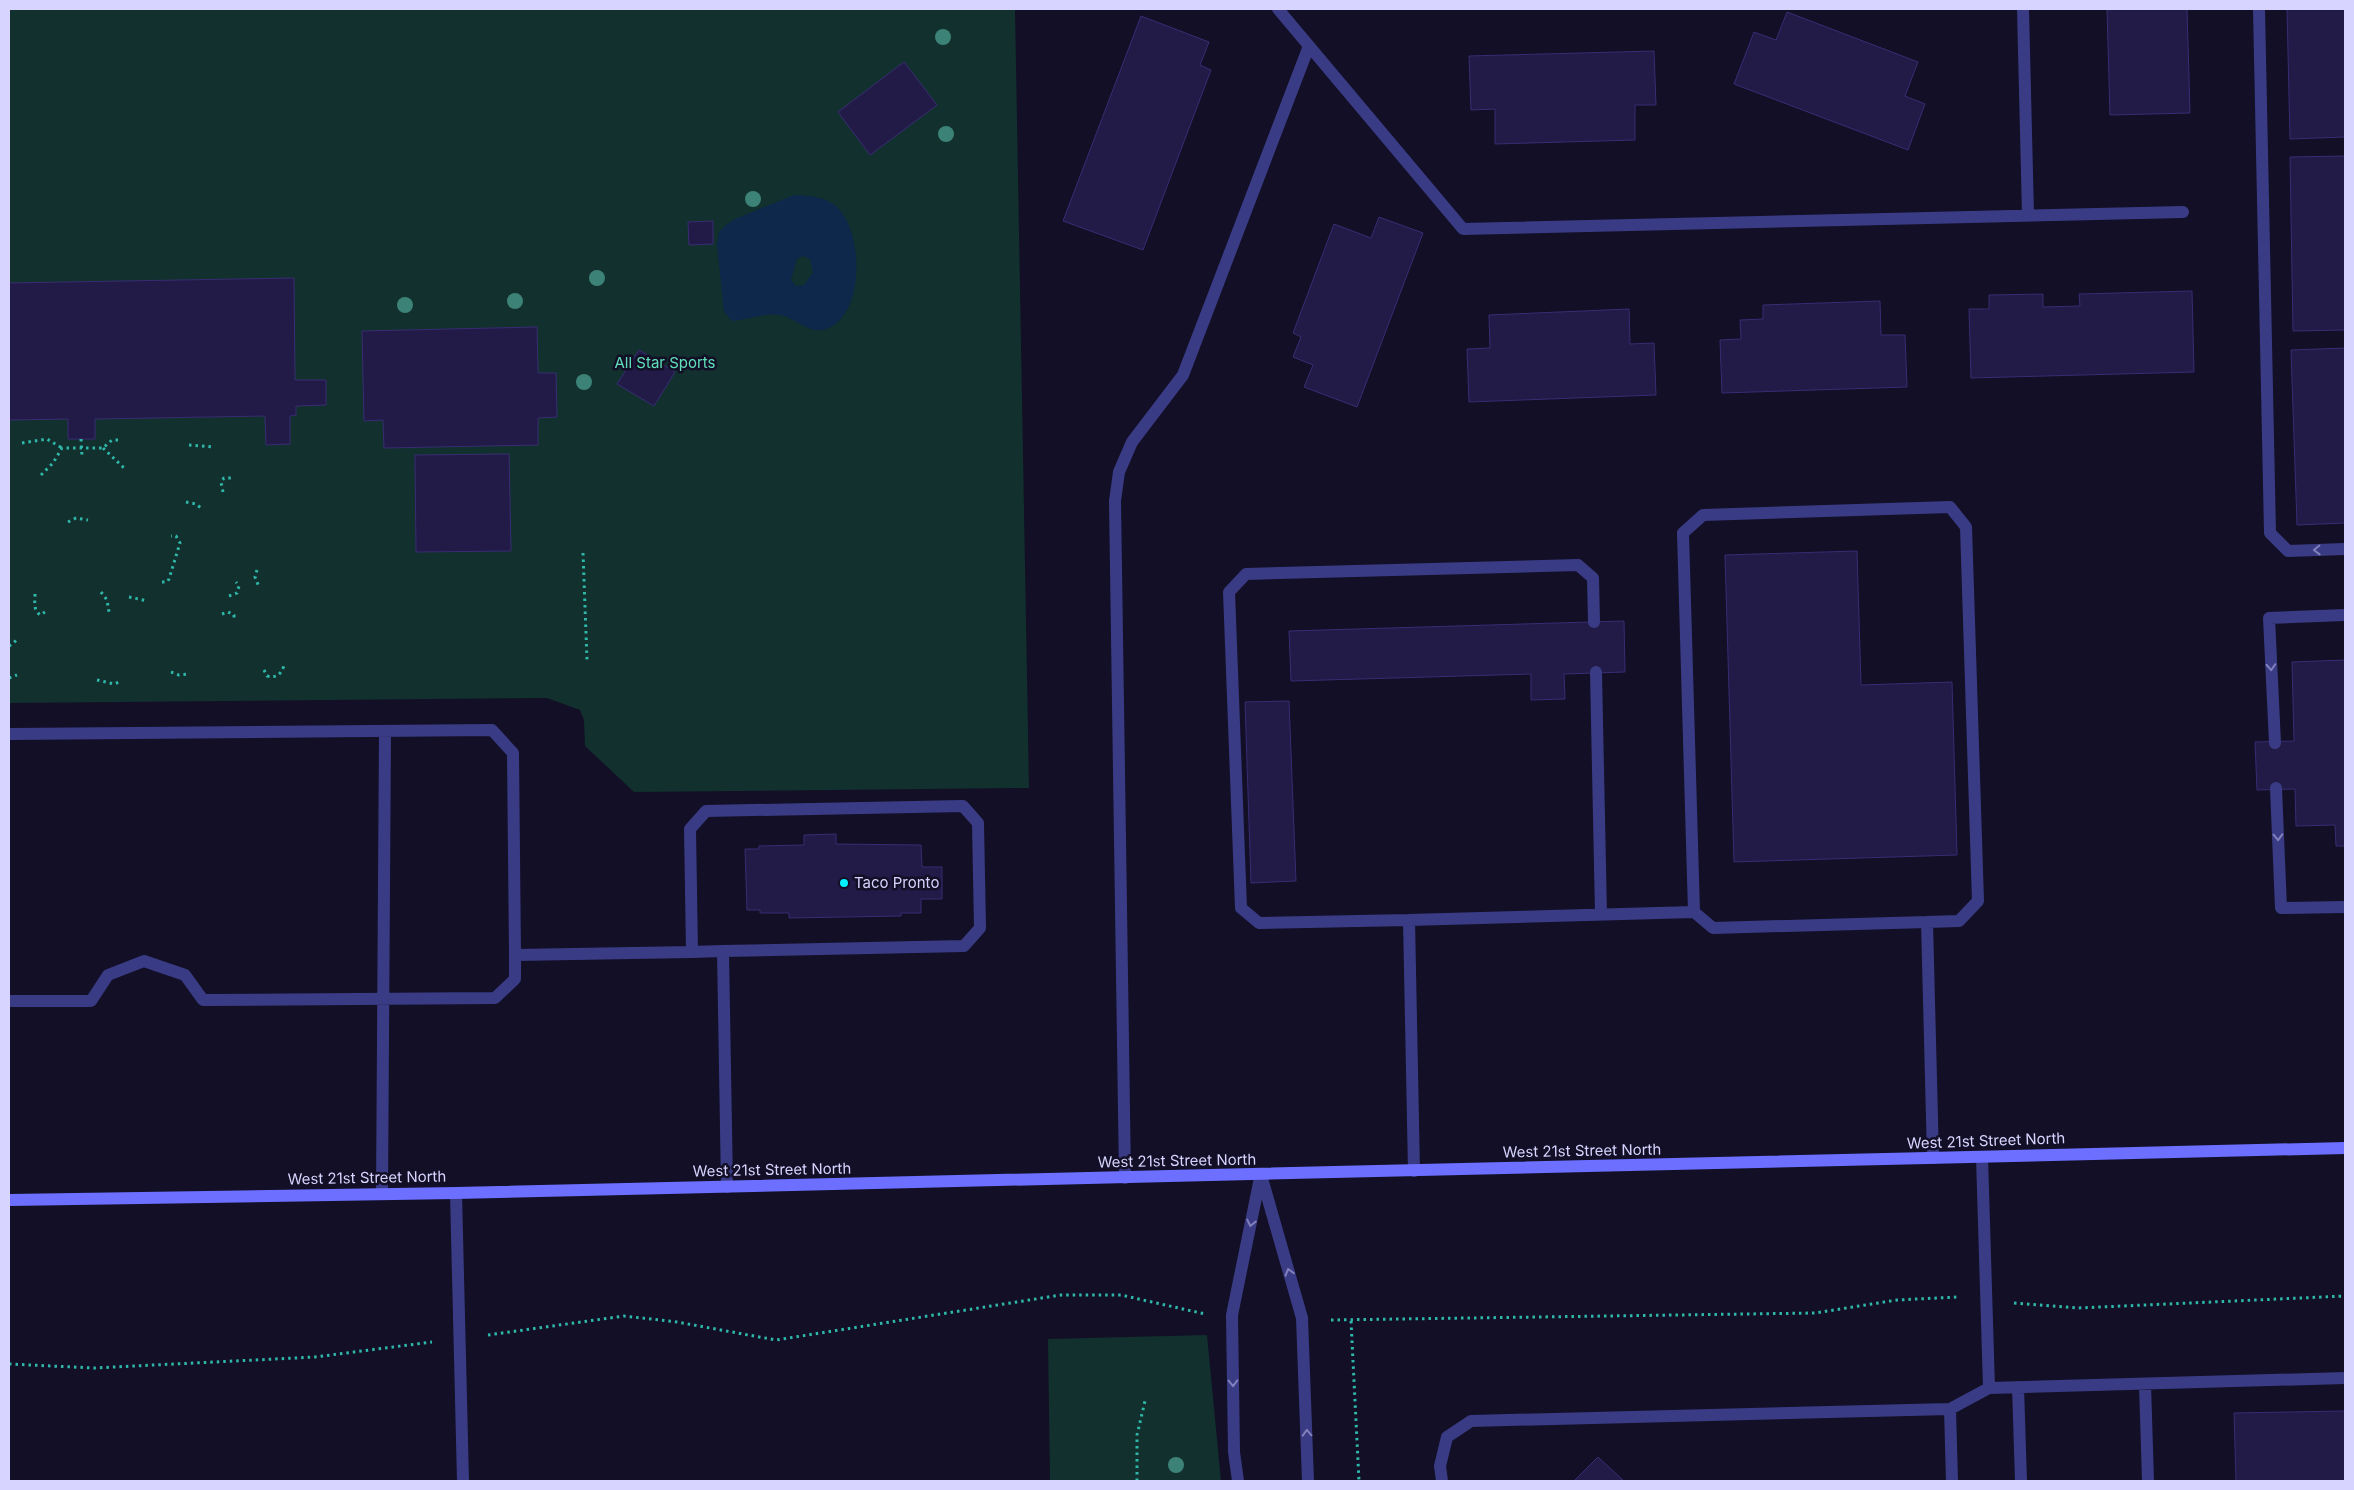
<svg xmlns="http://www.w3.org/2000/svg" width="2354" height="1490" font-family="Inter,sans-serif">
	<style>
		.green { fill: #12302e }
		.water { fill: #0e284b; fill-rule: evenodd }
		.building { fill: #221b47; stroke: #382d73 }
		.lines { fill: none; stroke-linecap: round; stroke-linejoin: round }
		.path { stroke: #2fb8a9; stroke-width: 3; stroke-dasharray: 2.5 4; stroke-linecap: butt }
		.service { stroke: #3a3b85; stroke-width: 12 }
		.minor { stroke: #3a3b85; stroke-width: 12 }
		.secondary { stroke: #6c6fff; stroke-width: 12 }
		.tree { fill: #3d8277 }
		.oneway { stroke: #8180bc }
		.poi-dot { fill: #01f1fe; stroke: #120f26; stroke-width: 2 }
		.labels { text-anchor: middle; stroke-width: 5; stroke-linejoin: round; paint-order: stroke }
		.park-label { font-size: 15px; fill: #60e0ba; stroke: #120f26 }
		.poi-label { font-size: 15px; fill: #d7d4ff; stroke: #120f26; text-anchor: start }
		.street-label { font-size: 15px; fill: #d7d4ff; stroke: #120f26 }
	</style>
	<rect width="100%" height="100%" fill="#120f26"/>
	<!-- green -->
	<path class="green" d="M9 9H1015L1029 788 634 792 585 746 584 720 580 710 547 698 9 703Z
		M1207 1335 1221 1481H1050L1048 1339Z"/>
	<!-- water -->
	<path class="water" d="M794 195C807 195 827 197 837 207 864 232 866 319 823 330 809 333 797 320 784 316 767 311 749 320 732 321L724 312 717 245 719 232 726 225 735 219ZM803 256 810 259 813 272 804 285 796 286 791 280 797 259Z"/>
	<!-- building -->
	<path class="building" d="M2107 9H2187L2190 113 2110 115Z
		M2287 9H2345V137L2290 139Z
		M1787 12 1918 62 1905 96 1925 104 1908 150 1734 84 1754 32 1776 40Z
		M1141 16 1209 42 1200 65 1211 70 1143 250 1063 221Z
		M1654 51 1656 105H1635V140L1495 144V109L1471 110 1469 56Z
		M904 62 937 105 870 155 838 112Z
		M2345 156V330L2293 331 2290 157Z
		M1379 217 1423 233 1357 407 1304 387 1313 365 1293 357 1301 337 1293 333 1334 224 1371 238Z
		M713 221V244L689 245 688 222Z
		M294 278 295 380H326V405L296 406V415L290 416V444L266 445 265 416 95 419V439H68V419L9 420V283Z
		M2192 291 2194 372 1971 378 1969 309H1989V295L2043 294V307L2080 306 2079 294Z
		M1880 301 1881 335H1905L1907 387 1722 393 1720 340 1741 339 1740 320 1763 319V305Z
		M1629 309 1630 344 1654 343 1656 395 1469 402 1467 349 1490 348 1489 315Z
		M537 327 538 373H556L557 417 538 418V445L384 448 383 420 364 421 362 331Z
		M2345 348V523L2297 525 2291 350Z
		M639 350 675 372 654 406 617 384Z
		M509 454 511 551 416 552 415 455Z
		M1857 551 1861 685 1952 682 1957 855 1734 862 1725 555Z
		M1624 621 1625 672 1564 674 1565 699 1531 700V674L1291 681 1289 631Z
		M2345 660V846H2336L2335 825 2296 826 2295 789 2257 790 2255 742 2294 741 2292 662Z
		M1289 701 1296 881 1251 883 1245 702Z
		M836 834V844L921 845 922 867H942V899H921V913H901V916L789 918V913H760V910H747L745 849H759V846L804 845V835Z
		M2345 1411V1481H2236L2234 1413Z
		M1598 1457 1624 1481H1574Z"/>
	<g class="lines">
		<!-- path -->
		<path class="path" d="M81 439 82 456
			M22 443 47 439 62 448
			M189 445 213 447
			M103 448 124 468
			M41 475 53 463 62 448H103L112 440H120
			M223 492 221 482 224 478H233
			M186 502 196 504 201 508
			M68 522 76 518 88 520
			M583 553 587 660
			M257 570 255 577 259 587
			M162 582H167L169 579 180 543 176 536H171
			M101 592 107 600 109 612
			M35 594C35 603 33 609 40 615L45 612
			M229 596 237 593 239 586 236 582
			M129 597 148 601
			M222 614 228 612 234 615V620
			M9 646 14 643 18 637
			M264 670 267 676C277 678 280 675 284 666
			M171 672 179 675 189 674
			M9 678 17 675
			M97 680 114 684 119 682
			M2014 1303 2078 1308 2345 1296
			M1331 1320 1815 1313 1897 1300 1958 1297
			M1351 1321 1359 1481
			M488 1335 624 1316 677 1322 776 1340 1061 1295H1121L1205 1314
			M9 1364 94 1368 315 1357 432 1342
			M1137 1481V1435L1145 1401"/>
		<!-- service -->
		<path class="service" d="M1278 9 1463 229 2183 212
			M2023 9 2028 215
			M2259 9 2270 533 2288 551 2345 549
			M1596 672 1601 914
			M9 734 492 730 513 753 515 955
			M2275 743 2269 618 2345 615
			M2276 788 2281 908 2345 907
			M1409 920 1259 923 1241 908 1229 592 1246 574 1578 565 1593 578 1594 622
			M1927 922 1713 928 1694 912 1683 533 1703 515 1950 507 1966 527 1978 901 1959 921 1927 922 1933 1158
			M723 951 692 952 690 829 706 811 963 806 978 823 980 928 964 946 723 951 727 1187
			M9 1001H91L108 975 144 961 185 975 203 1000 495 998 515 979V955L692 952
			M1414 1171 1409 920 1694 912
			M1125 1178 1115 501 1119 472 1132 442 1183 375 1309 46
			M456 1193 463 1481
			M382 1194 385 731
			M2145 1384 2148 1481
			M2018 1387 2021 1481
			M1989 1388 2345 1378
			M1442 1481 1440 1466 1447 1437 1471 1421 1950 1409
			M1952 1481 1950 1409 1989 1388 1982 1157"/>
		<!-- minor -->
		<path class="minor" d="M1261 1175 1302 1318 1308 1481
			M1238 1481 1234 1452 1232 1315 1260 1178"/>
		<!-- secondary -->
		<path class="secondary" d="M9 1200 456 1193 2345 1148"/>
	</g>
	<!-- trees -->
	<g class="tree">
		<circle cx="943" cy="37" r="8"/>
		<circle cx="946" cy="134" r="8"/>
		<circle cx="753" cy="199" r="8"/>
		<circle cx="597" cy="278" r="8"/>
		<circle cx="515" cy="301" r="8"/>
		<circle cx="405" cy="305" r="8"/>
		<circle cx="584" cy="382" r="8"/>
		<circle cx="1176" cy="1465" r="8"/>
	</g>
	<!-- one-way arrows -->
	<defs><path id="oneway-chevron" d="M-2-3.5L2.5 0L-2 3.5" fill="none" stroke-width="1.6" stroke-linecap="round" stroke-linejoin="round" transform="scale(1.25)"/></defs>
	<g class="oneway">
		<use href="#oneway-chevron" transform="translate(2317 550) rotate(179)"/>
		<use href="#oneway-chevron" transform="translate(2271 667) rotate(87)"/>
		<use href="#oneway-chevron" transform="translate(2278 837) rotate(88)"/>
		<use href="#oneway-chevron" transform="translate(1251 1223) rotate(102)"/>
		<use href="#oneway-chevron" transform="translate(1289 1272) rotate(-106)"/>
		<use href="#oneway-chevron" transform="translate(1233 1383) rotate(89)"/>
		<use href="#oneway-chevron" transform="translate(1307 1433) rotate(-92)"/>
	</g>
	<!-- markers -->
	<circle class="poi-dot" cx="844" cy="883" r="5"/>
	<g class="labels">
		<!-- park labels -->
		<g class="park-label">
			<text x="665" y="368">All Star Sports</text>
		</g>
		<!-- poi labels -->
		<g class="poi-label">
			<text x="854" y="888">Taco Pronto</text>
		</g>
		<!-- street labels -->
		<g class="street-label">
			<text transform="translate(1986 1141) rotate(-2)" y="5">West 21st Street North</text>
			<text transform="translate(1582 1151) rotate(-1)" y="5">West 21st Street North</text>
			<text transform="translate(1177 1161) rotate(-1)" y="5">West 21st Street North</text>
			<text transform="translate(772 1170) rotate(-1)" y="5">West 21st Street North</text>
			<text transform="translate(367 1178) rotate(-1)" y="5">West 21st Street North</text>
		</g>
	</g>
	<!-- border -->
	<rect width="2354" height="1490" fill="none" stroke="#d7d4ff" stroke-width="20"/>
</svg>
